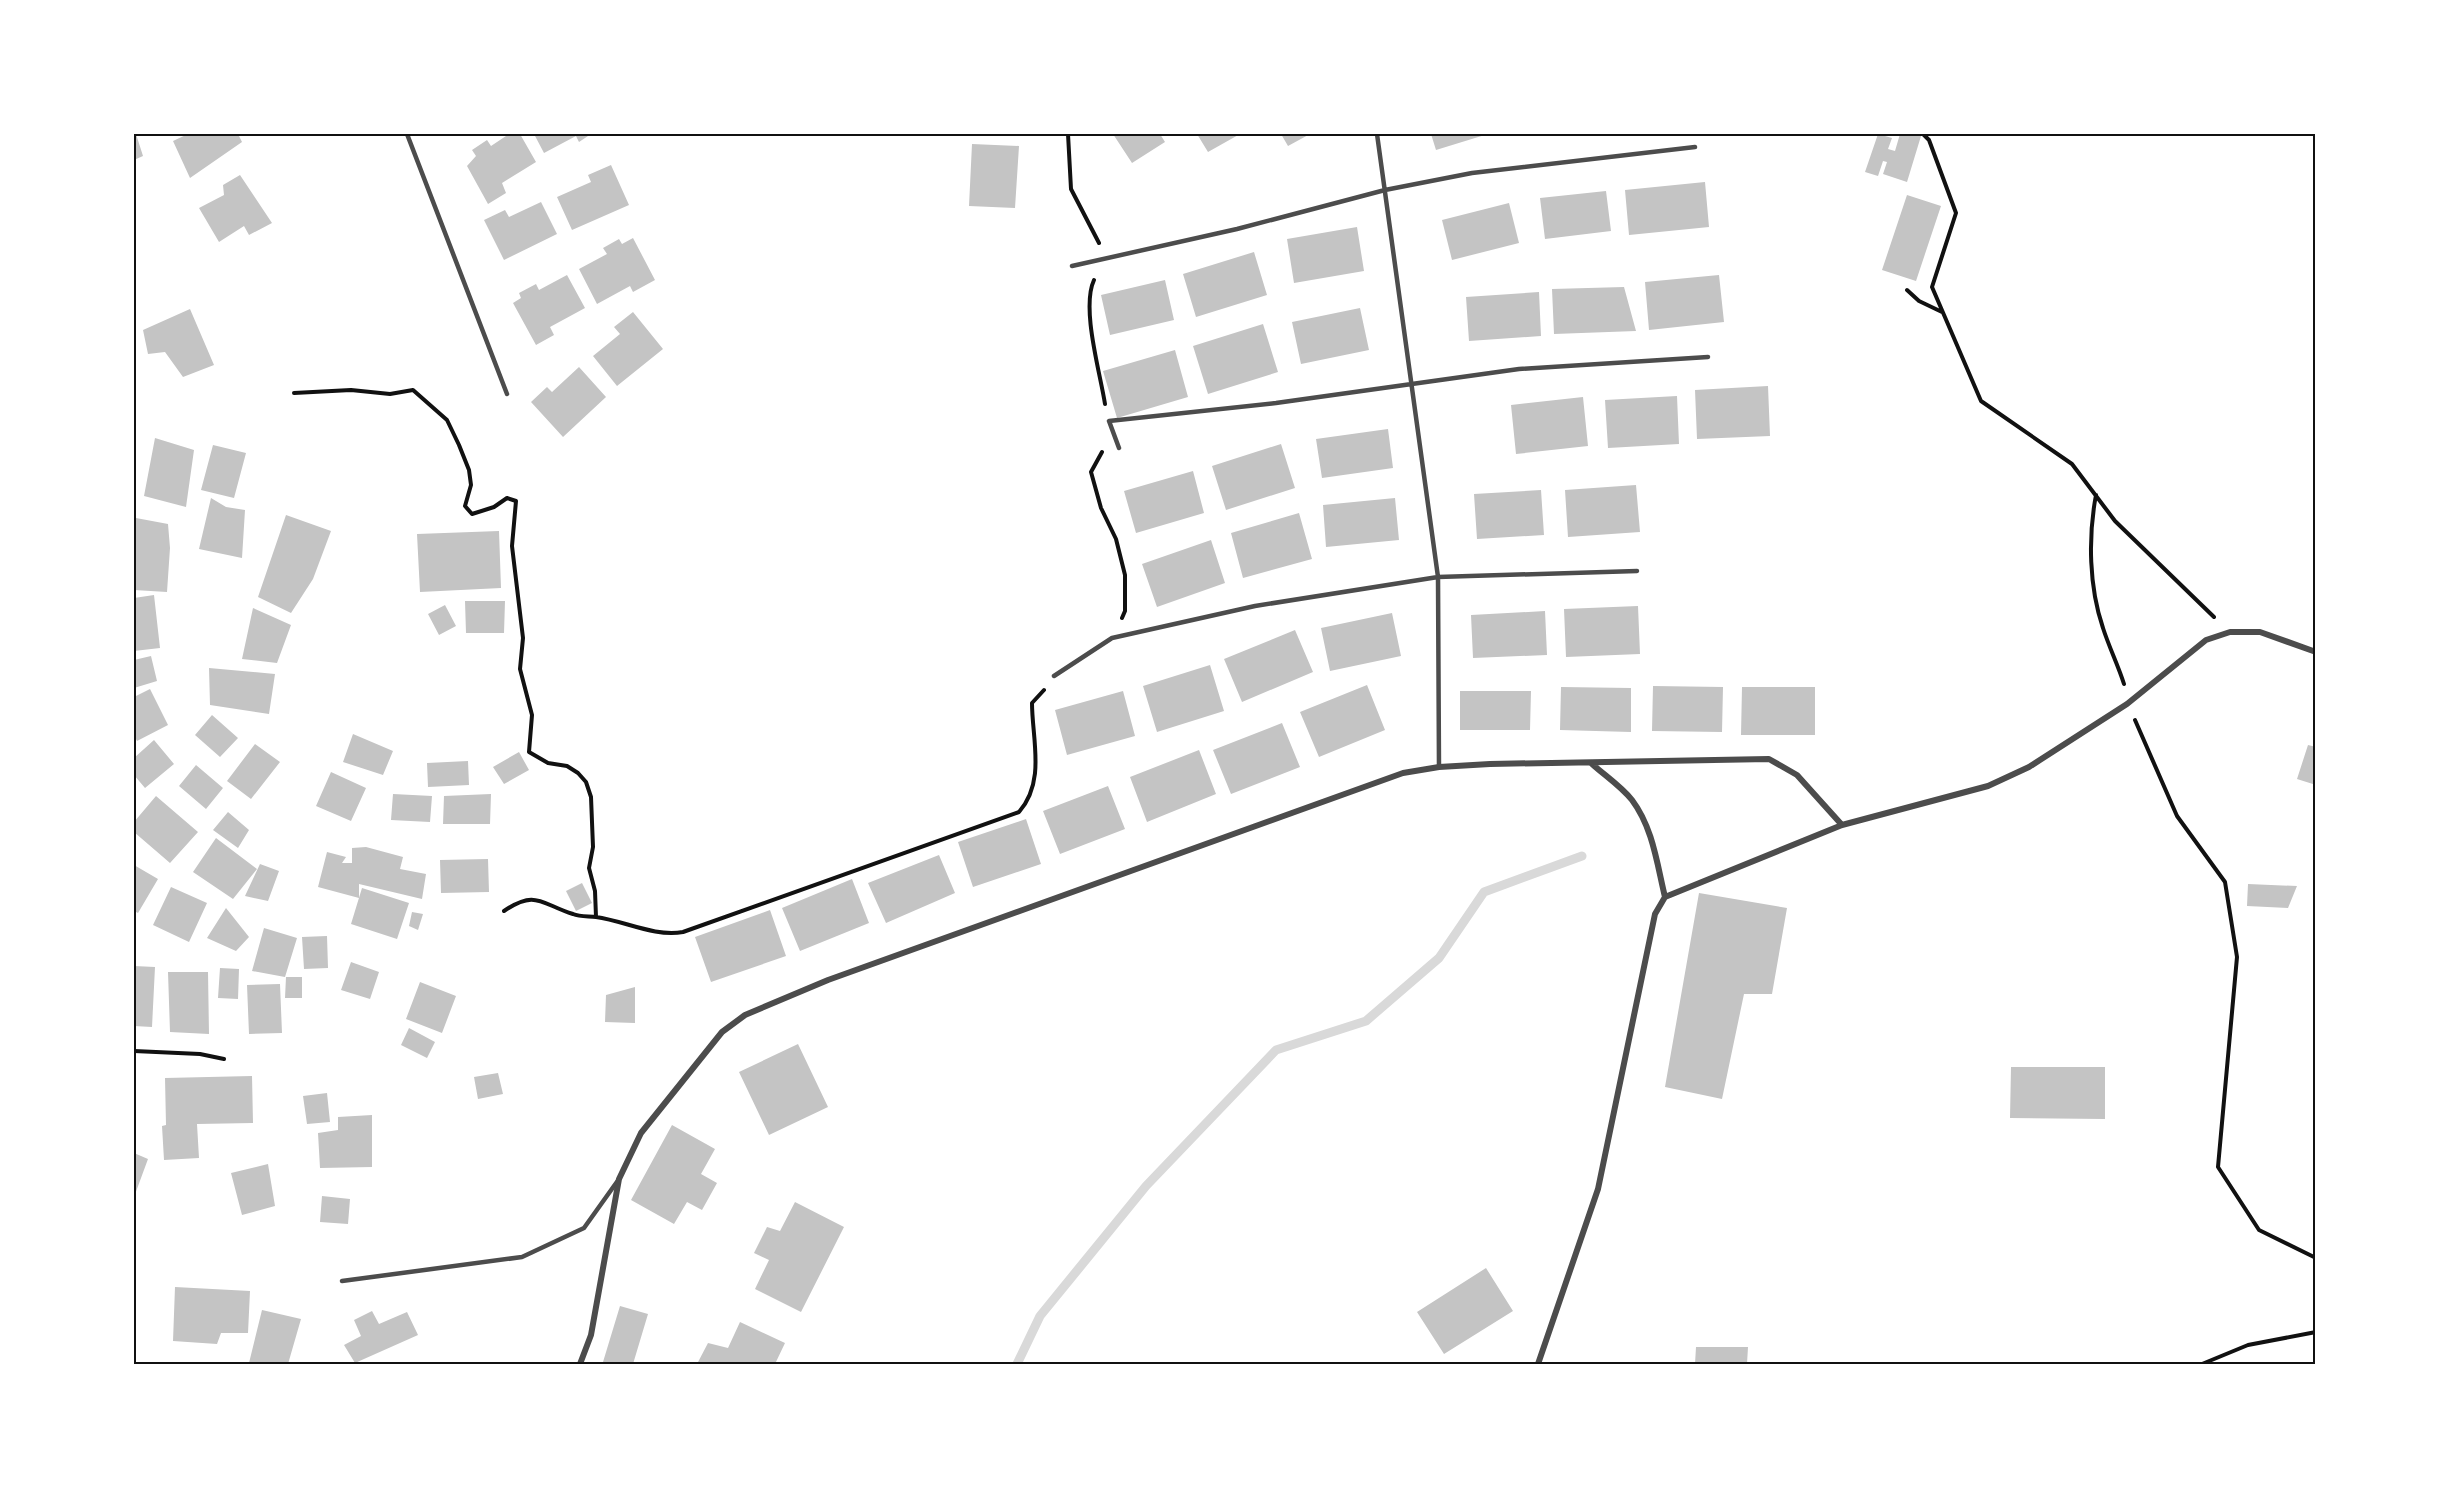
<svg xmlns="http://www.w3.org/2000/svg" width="2449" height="1498" font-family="Figtree,sans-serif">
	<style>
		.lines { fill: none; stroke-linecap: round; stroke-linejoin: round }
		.stream { stroke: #d9d9d9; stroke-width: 9 }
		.building { fill: #c4c4c4 }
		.path { stroke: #111; stroke-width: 4 }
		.service { stroke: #4c4c4c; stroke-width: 4.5 }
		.minor { stroke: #4c4c4c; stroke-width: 6 }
		.neatline { fill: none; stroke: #111; stroke-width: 2 }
	</style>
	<rect width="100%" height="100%" fill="#fff"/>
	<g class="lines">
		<!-- stream -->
		<path class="stream" d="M1017 1364 1040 1316 1146 1186 1276 1050 1366 1021 1439 958 1484 892 1582 856"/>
	</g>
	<!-- building -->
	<path class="building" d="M134 134H136L143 156 134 160Z
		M188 134H238L242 142 190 178 173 141Z
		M509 134H520L536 162 502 183 506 193 488 204 467 166 476 156 472 150 487 140 491 146Z
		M534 134H591L579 142 576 136 544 153Z
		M1113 134H1160L1165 142 1132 163Z
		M1197 134H1240L1208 152Z
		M1281 134H1310L1288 146Z
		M1431 134H1488L1436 150Z
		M1878 134 1892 138 1888 149 1895 151 1900 134 1921 136 1907 182 1883 174 1887 162 1883 161 1878 176 1865 172Z
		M972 144 1019 146 1015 208 969 206Z
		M611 165 629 205 572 230 557 197 591 182 588 175Z
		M240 175 272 223 249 235 244 226 219 242 199 208 224 195 223 185Z
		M1705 182 1709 227 1629 235 1625 190Z
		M1606 191 1611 231 1545 239 1540 198Z
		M1907 195 1941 206 1916 281 1882 270Z
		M541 202 557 234 504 260 484 220 505 210 509 217Z
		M1509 203 1519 243 1452 260 1442 220Z
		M1357 227 1364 271 1294 283 1287 239Z
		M633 238 655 280 633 292 630 286 597 304 579 269 607 254 603 248 619 239 622 244Z
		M1254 252 1267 295 1196 317 1183 274Z
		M567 275 585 308 550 327 554 335 536 345 513 303 521 298 519 293 536 284 539 290Z
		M1719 275 1724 322 1649 330 1645 282Z
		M1165 280 1174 320 1110 335 1101 295Z
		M1624 287 1636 331 1554 334 1552 289Z
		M1539 292 1541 336 1469 341 1466 297Z
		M1360 308 1369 350 1301 364 1292 322Z
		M190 309 214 365 183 377 165 352 148 354 143 330Z
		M633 312 663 349 617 386 593 356 620 334 614 327Z
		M1263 324 1278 372 1208 394 1193 346Z
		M1175 350 1188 397 1117 418 1103 371Z
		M579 367 606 397 563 437 531 402 547 387 552 392Z
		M1768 386 1770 436 1697 439 1695 390Z
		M1677 396 1679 444 1608 448 1605 400Z
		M1583 397 1588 446 1516 454 1511 405Z
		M1388 429 1393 468 1322 478 1316 439Z
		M155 438 194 450 186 507 144 496Z
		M1281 444 1295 488 1226 510 1212 466Z
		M213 445 246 453 234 498 201 490Z
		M1193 471 1204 513 1136 533 1124 491Z
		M1636 485 1640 532 1568 537 1565 490Z
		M1541 490 1544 535 1477 539 1474 494Z
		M211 498 226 507 245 510 242 558 199 549Z
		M1395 498 1399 540 1326 547 1323 505Z
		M1299 513 1312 559 1243 578 1231 533Z
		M286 515 331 531 313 579 291 613 258 597Z
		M136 518 168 524 170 548 167 592 134 590Z
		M499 531 501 588 420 592 417 534Z
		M1211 540 1225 583 1157 607 1142 564Z
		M154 595 160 648 134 651V598Z
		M465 601H505L504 633H466Z
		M445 605 456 626 439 635 428 614Z
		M1638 606 1640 654 1566 657 1564 609Z
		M253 608 291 625 277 663 242 659Z
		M1545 611 1547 655 1473 658 1471 615Z
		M1392 613 1401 656 1330 671 1321 628Z
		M1295 630 1313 672 1242 702 1224 659Z
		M151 656 157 681 134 688V660Z
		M1210 665 1224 711 1157 732 1143 686Z
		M209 668 275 674 269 714 210 705Z
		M1367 685 1385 730 1319 757 1300 712Z
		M1653 686 1723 687 1722 732 1652 731Z
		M1561 687 1631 688V732L1560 730Z
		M1742 687H1815V735H1741Z
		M150 689 168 725 137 741 134 735V697Z
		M1123 691 1135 736 1067 755 1055 710Z
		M1460 691H1531L1530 730H1460Z
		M212 715 238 738 220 757 195 735Z
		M1282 723 1300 767 1231 794 1213 750Z
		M353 734 393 751 383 775 343 762Z
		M154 740 174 764 145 788 134 775V758Z
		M255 744 280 762 251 799 227 781Z
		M2308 745 2316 747V785L2297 779Z
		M1199 750 1216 794 1147 822 1130 777Z
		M519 752 529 770 504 784 493 767Z
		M468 761 469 785 428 787 427 763Z
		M196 765 223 788 206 809 179 786Z
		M331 772 366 788 351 821 316 806Z
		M1108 786 1125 829 1060 854 1043 811Z
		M393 794 432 796 430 822 391 820Z
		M491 794 490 824H443L444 796Z
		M156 796 198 832 170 863 134 832V822Z
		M228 812 249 830 238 848 213 830Z
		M1026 819 1041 864 973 887 958 842Z
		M216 838 257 869 233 899 193 872Z
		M366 847 403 857 400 869 426 874 422 899 359 884V898L318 887 327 852 346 857 342 863H352V848Z
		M939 855 955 893 886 923 868 883Z
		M488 859 489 892 441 893 440 860Z
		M260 864 279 871 268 901 245 896Z
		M134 865 158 879 138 913 134 911Z
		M852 879 869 923 800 951 782 908Z
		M582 883 592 903 576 911 566 891Z
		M2248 884 2297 886 2288 908 2247 906Z
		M171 887 207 903 189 942 153 925Z
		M362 888 409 903 397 939 351 924Z
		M1699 893 1787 908 1772 994H1744L1722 1099 1665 1087Z
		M226 908 249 937 236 951 207 938Z
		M770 910 786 956 711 982 695 937Z
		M412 912 423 914 418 930 409 926Z
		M264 928 297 938 285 977 252 971Z
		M327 936 328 968 304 969 302 937Z
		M351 962 379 972 370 999 341 990Z
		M134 966 155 967 152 1027 134 1026Z
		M220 968 239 969 238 999 218 998Z
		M168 972H208L209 1034 170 1032Z
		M286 977H302V998H285Z
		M420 982 456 996 442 1033 406 1019Z
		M280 984 282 1033 249 1034 247 985Z
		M635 987V1023L605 1022 606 995Z
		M409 1028 435 1042 427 1058 401 1045Z
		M798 1044 828 1107 769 1135 739 1072Z
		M2011 1067H2105V1119L2010 1118Z
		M498 1073 503 1094 478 1099 474 1077Z
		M252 1076 253 1123 197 1124 199 1158 164 1160 162 1126 166 1125 165 1078Z
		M327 1093 330 1122 307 1124 303 1096Z
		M372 1115V1167L320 1168 318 1133 338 1130V1117Z
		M672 1125 715 1149 701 1174 717 1183 702 1210 687 1202 674 1224 631 1200Z
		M134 1153 148 1159 134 1197Z
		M268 1164 275 1206 242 1215 231 1173Z
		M322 1196 350 1199 348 1224 320 1222Z
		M795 1202 844 1227 801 1312 755 1289 769 1260 754 1253 767 1227 780 1231Z
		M1486 1268 1513 1311 1444 1354 1417 1312Z
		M175 1287 250 1291 248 1333H221L217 1344 173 1341Z
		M620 1306 648 1314 633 1364 603 1362Z
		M262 1310 301 1319 288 1364 249 1363Z
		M372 1311 379 1324 407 1312 418 1335 355 1363 344 1345 361 1336 354 1320Z
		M740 1322 785 1343 775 1364H697L708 1343 728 1348Z
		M1696 1347H1748L1747 1364H1695Z"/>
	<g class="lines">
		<!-- path -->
		<path class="path" d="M1068 134 1071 189 1099 243
			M1923 134 1929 140 1956 213 1932 287 1981 401 2072 464 2115 521 2214 617
			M1094 280C1081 308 1100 372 1105 404
			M1907 290 1919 301 1942 312
			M294 393 351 390 390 394 413 390 447 420 459 445 469 470 471 485 465 506 472 514 494 507 507 498 516 501 512 546 523 638 520 669 532 715 529 752 548 763 567 766 578 773 586 782 591 797 593 847 589 868 595 891 596 917
			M1102 452 1091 472 1101 508 1116 539 1125 575V611L1122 618
			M2096 495C2088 537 2089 587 2103 628 2109 647 2118 665 2124 684
			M2135 720 2177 816 2225 882 2237 957 2218 1167 2259 1230 2316 1258
			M504 911C536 889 541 904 573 914 580 917 589 916 596 917 625 921 654 937 683 932L1019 812C1046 781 1032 739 1032 703L1044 690
			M134 1051 200 1054 224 1059
			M2202 1364 2248 1345 2316 1332"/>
		<!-- service -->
		<path class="service" d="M407 134 507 394
			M1377 134 1438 577 1439 767
			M1072 266 1237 229 1385 190 1472 173 1695 147
			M1119 448 1109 421 1276 403 1519 369 1708 357
			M1054 676 1112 638 1255 606 1438 577 1637 571
			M342 1281 522 1257 584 1228 619 1179"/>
		<!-- minor -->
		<path class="minor" d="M1591 763C1604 775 1621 786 1632 800 1653 828 1657 864 1665 897
			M580 1364 591 1335 619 1179 641 1133 722 1032 745 1015 828 980 1403 773 1439 767 1490 764 1769 759 1797 775 1842 825
			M1538 1364 1598 1189 1655 914 1665 897 1842 825 1988 786 2029 767 2127 704 2206 640 2230 632H2260L2316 652"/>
	</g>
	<!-- border -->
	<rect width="2449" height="1498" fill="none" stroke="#ffffff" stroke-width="270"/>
	<rect x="135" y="135" width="2179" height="1228" class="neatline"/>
</svg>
